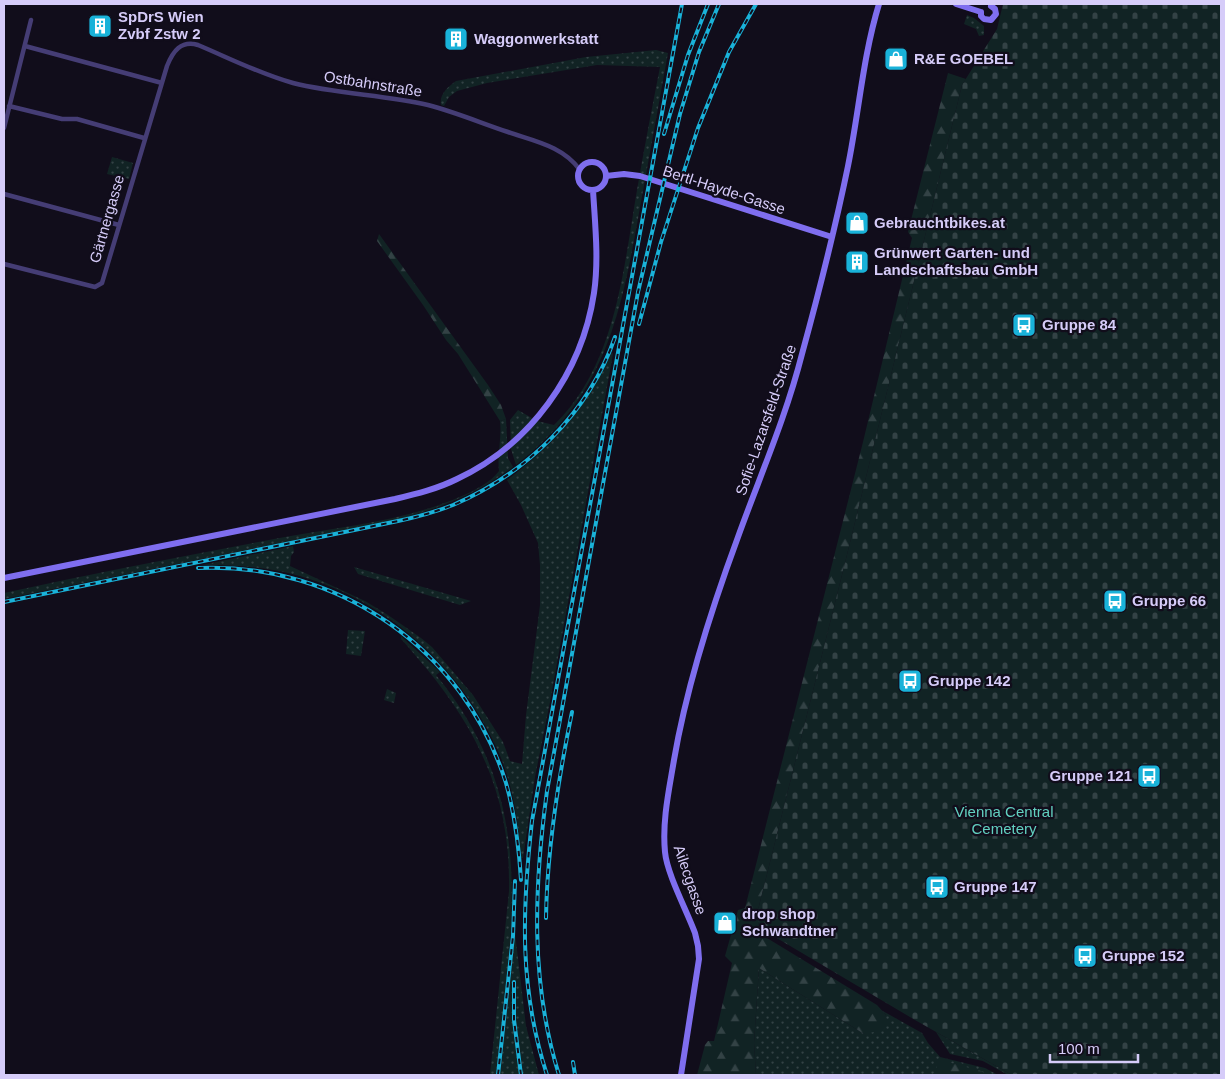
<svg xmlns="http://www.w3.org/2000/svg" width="1225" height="1079" font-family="Arial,sans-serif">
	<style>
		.grass { fill: url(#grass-dots) }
		.forest { fill: url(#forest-firs) }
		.cemetery { fill: url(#cemetery-stones) }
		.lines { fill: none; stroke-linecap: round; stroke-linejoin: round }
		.street { stroke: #453d75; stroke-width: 4.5 }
		.secondary { stroke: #7f6eef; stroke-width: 6 }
		.rail-casing { stroke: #19b2d9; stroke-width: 4 }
		.rail { stroke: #110d1b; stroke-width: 2; stroke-dasharray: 5.5; stroke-linecap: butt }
		.labels { text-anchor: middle; stroke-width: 4.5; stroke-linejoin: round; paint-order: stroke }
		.poi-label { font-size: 15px; font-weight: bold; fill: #d6ccf9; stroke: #110d1b; text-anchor: start }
		.street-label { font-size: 15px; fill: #d6ccf9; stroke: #110d1b }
		.park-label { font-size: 15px; fill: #62d0c0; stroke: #110d1b }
	</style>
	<defs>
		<pattern id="grass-dots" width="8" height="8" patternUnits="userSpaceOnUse" patternTransform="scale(1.25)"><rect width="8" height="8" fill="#112324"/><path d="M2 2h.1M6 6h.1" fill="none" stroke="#334245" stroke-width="1.8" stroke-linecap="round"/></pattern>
		<pattern id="forest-firs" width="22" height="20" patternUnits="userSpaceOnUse" patternTransform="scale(1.25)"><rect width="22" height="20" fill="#112324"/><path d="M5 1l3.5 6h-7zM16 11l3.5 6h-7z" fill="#334245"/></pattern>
		<pattern id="cemetery-stones" width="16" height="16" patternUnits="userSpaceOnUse" patternTransform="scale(1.25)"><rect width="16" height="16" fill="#112324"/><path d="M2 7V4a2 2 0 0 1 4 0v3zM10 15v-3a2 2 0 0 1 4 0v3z" fill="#334245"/></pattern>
	</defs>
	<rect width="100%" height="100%" fill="#110d1b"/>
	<!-- grass -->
	<path class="grass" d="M967 15 974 18 984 26V35L979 36 976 29 964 24Z
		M656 50 668 53C659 103 650 152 641 202 622 308 608 395 516 465L511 449 510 420 518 410 537 421 554 425C616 365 623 271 637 190 644 149 652 108 660 67L597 65 487 83 457 91 449 97 444 106 441 105C439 94 448 87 456 81L586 57Z
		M112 157 133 163 129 179 107 174Z
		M611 353 613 354 550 702 535 777 523 858H521C518 822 513 784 498 751 461 666 382 596 292 574 262 566 232 565 202 565L293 546 294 552 291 556 290 566 365 601 388 615 421 638 432 647 473 695 503 742 510 761 522 764 526 715 540 605V565L538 543 521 505 507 480C556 443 585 409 611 353Z
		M506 419 508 458 513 467C479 493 441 508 399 519L4 599V593C94 573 184 556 274 539 337 527 403 522 462 496 475 490 490 483 499 471 497 454 502 438 500 421Z
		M354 567 471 601 460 605 358 574Z
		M348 630 365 631 361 656 346 654Z
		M401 636 440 672 436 675C540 801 512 927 496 1075H490L509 891C511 802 482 736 426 668 417 658 410 648 401 639Z
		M387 689 396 693 394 703 384 700Z
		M515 933 526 1026 539 1075H500Z
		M759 968 864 1034 886 1015 881 1010 922 1033 928 1043 940 1057 985 1068 998 1075H756L754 1043Z
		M936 1032 1012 1075H1008L983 1061 950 1054Z"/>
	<!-- forest -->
	<path class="forest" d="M948 73 966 79 962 85 844 567 757 914 759 922 757 932 877 1005 886 1015 884 1030 864 1034 759 968 754 1043 756 1075H697L705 1045 708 1041H714L732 963 725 956 738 910 745 908 863 442 912 238 908 232Z
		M379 234 488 385 501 405 506 419 500 421 458 354 446 340 423 305 377 241Z
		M940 1060 981 1071 988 1075H933Z"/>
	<!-- cemetery -->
	<path class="cemetery" d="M1003 4H1221V1075H1012L915 1020 758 927 759 922 757 914 844 567 962 85 997 29Z"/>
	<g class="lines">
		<!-- street -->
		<path class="street" d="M25 46 162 83
			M9 106 62 119H77L144 138
			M4 128 31 20
			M4 194 119 225
			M4 264 95 287 102 283 167 66C173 51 181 40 198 45 229 58 260 74 293 83 337 94 384 95 428 105 455 112 481 123 508 132 534 141 563 146 580 170"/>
		<!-- secondary -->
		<path class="secondary" d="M956 4 981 12
			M981 12V16L984 19 991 20 996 14 995 9 991 6
			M578 176a14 14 0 1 1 28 0a14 14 0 1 1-28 0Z
			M606 176 624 174 640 176 832 237
			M4 578 395 499C416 494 437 489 457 479 530 445 582 373 594 293 599 259 595 224 593 190
			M681 1075 699 959 698 946 695 933C687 911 667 874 665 852 662 821 669 790 674 760 687 684 711 610 738 537 760 476 786 417 802 354 819 292 835 229 848 166 859 112 863 56 879 4"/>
		<!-- rail casing -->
		<g class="rail-casing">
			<path id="rail" d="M664 134 688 55 708 4
				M639 324 661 242 698 128 729 52 756 4
				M198 568C338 562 464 649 506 783 515 815 519 848 521 880
				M4 602 398 521C417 517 435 512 453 505 526 474 589 413 615 337
				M546 918C547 848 558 780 572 712
				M514 982V1020L521 1075
				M573 1062 575 1075
				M498 1075 513 936 515 881
				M547 1075C519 989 522 910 532 821L682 4
				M559 1075C530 982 534 887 547 791L638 292 680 114 699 52 719 4"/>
		</g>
		<!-- rail -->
		<use href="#rail" class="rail"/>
	</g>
	<!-- icons -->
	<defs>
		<g id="building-square" transform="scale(1.25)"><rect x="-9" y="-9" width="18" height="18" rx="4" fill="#19b2d9" stroke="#110d1b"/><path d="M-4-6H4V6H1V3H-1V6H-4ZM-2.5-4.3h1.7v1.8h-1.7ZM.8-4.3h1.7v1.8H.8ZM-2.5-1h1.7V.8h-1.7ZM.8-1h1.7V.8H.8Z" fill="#fff"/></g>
		<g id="shop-square" transform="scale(1.25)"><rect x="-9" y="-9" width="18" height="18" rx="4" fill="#19b2d9" stroke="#110d1b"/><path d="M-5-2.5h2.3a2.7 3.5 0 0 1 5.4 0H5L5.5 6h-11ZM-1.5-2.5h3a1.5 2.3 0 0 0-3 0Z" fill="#fff"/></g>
		<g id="bus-square" transform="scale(1.25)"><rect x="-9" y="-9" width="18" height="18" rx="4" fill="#19b2d9" stroke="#110d1b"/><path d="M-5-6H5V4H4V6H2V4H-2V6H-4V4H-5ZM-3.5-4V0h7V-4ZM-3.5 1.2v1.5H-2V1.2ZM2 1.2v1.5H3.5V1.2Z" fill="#fff"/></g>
	</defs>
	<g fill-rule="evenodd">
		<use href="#building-square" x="100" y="26"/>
		<use href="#building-square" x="456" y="39"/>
		<use href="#shop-square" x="896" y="59"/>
		<use href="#shop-square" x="857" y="223"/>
		<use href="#building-square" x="857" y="262"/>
		<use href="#bus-square" x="1024" y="325"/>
		<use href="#bus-square" x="1115" y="601"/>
		<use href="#bus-square" x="910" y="681"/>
		<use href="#bus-square" x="1149" y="776"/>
		<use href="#bus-square" x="937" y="887"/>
		<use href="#shop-square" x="725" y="923"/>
		<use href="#bus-square" x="1085" y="956"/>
	</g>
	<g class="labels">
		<!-- poi labels -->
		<g class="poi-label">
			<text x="118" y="22">SpDrS Wien<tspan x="118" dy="17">Zvbf Zstw 2</tspan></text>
			<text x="474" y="44">Waggonwerkstatt</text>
			<text x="914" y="64">R&amp;E GOEBEL</text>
			<text x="874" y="228">Gebrauchtbikes.at</text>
			<text x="874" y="258">Grünwert Garten- und<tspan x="874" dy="17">Landschaftsbau GmbH</tspan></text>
			<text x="1042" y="330">Gruppe 84</text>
			<text x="1132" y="606">Gruppe 66</text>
			<text x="928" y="686">Gruppe 142</text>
			<text x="1132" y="781" text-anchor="end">Gruppe 121</text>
			<text x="954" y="892">Gruppe 147</text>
			<text x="742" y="919">drop shop<tspan x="742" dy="17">Schwandtner</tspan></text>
			<text x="1102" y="961">Gruppe 152</text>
		</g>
		<!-- street labels -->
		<g class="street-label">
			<text transform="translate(373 84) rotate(9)" y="5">Ostbahnstraße</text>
			<text transform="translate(724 190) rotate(18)" y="5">Bertl-Hayde-Gasse</text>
			<text transform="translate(107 219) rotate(-74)" y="5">Gärtnergasse</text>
			<text transform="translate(766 420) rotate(-71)" y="5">Sofie-Lazarsfeld-Straße</text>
			<text transform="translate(690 880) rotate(71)" y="5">Ailecgasse</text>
		</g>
		<!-- park labels -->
		<g class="park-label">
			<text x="1004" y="817">Vienna Central<tspan x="1004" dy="17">Cemetery</tspan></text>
		</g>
	</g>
	<!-- border -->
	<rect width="1225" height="1079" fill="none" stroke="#d6ccf9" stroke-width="10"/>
	<!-- scale -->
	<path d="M1050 1054v8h88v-8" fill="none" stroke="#d6ccf9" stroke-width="2.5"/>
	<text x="1058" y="1054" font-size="15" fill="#d6ccf9" stroke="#110d1b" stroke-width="4" paint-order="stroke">100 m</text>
</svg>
